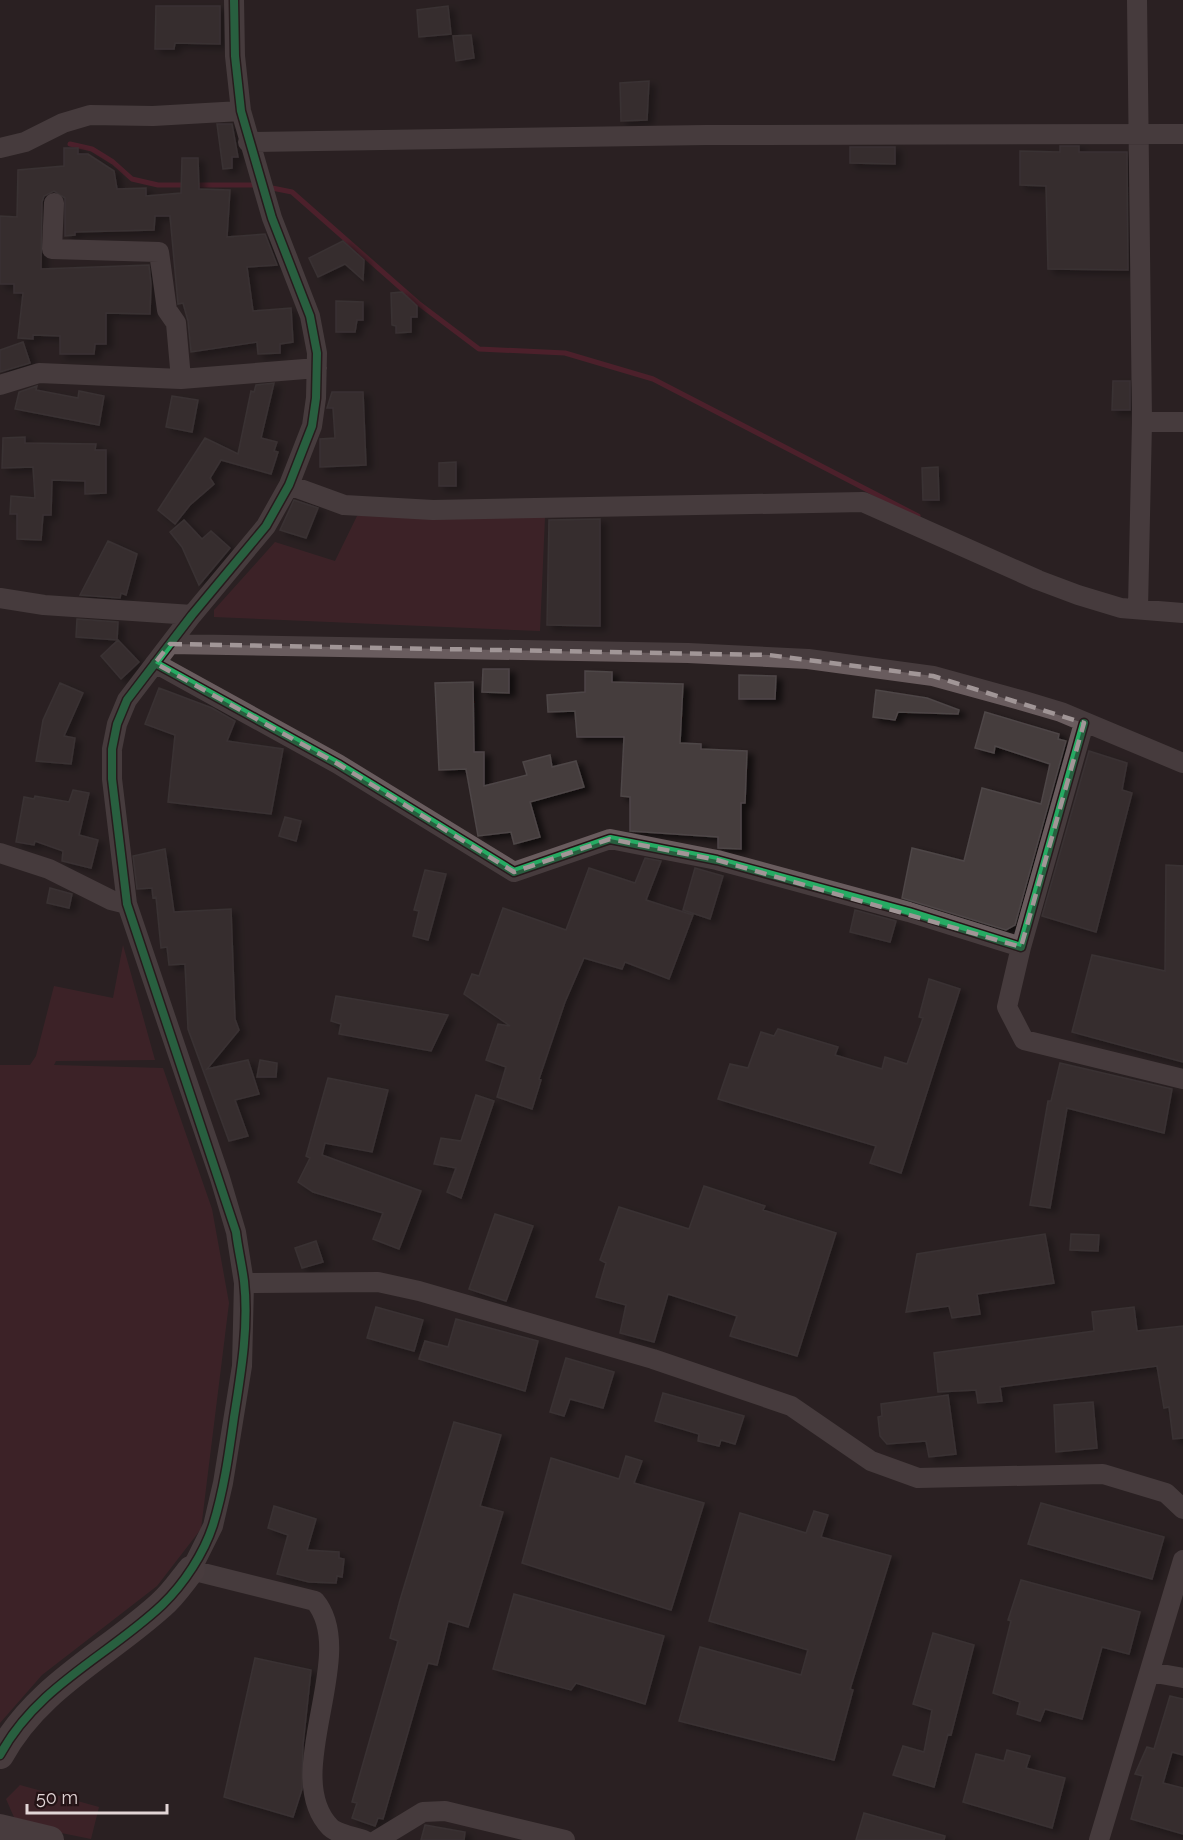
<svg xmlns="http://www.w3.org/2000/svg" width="1183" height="1840" font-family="Raleway,sans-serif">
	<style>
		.green { fill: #53252e }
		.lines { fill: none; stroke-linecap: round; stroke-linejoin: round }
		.stream { stroke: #752136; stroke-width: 5 }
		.building { fill: #453d3e; stroke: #4e4647; stroke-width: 1.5; filter: url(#shadow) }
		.street { stroke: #695c5e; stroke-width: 20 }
		.secondary { stroke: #6d5d60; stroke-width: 28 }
		.cycleway-casing { stroke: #241416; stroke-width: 11 }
		.cycleway { stroke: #26ab63; stroke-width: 8 }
		.marked { fill: none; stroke: #a19697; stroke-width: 4.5; stroke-dasharray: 12 8; stroke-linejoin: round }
	</style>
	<defs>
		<filter id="shadow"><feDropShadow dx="6" dy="4" stdDeviation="3" flood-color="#0009"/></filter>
	</defs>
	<rect width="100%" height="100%" fill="#2a2122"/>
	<!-- green -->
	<path class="green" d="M357 516 545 517 540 631 214 617V610L275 542 335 561Z
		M123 945 155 1060 56 1061 54 1065 163 1068 212 1209 229 1303 201 1529 157 1586 42 1675 0 1723V1065H30L36 1056 54 986 113 998Z
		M20 1785 99 1807 91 1839 17 1824 6 1799Z"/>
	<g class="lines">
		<!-- stream -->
		<path class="stream" d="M70 144 92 149 113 162 132 179 158 185H258
			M267 187 292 192 418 303 479 349 565 353 653 379 918 516"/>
	</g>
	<!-- building -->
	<path class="building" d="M156 6H220V44L175 43 174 49H155Z
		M448 6 451 34 419 37 417 10Z
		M471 35 474 58 456 61 453 36Z
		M649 81 647 120 621 121 620 83Z
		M217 124H232L238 157H232V168L223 169Z
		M1060 146H1079V152H1127L1128 270 1048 269 1046 186 1020 185V151L1060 152Z
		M850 147H895V164L850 163Z
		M64 148H78V154H88L114 171 117 189 146 188V196L181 193 182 158H198L199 189 230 190 227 237 265 234 277 265 247 267 253 311 291 308 293 342 280 344V353L258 354 257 342 191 352 188 321 183 303 178 304 170 216H155L154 230 75 232V235L65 236V198L54 191 44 196 42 202 41 269 149 265 151 284 150 314 106 313V344H95L94 354H60V336L33 335V339L18 338 23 293H14V284H0V216L17 217 18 170 64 166Z
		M343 241 364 260 363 280 345 264 318 277 309 258Z
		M402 292 417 306V317H411V332L396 333V326L392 325 391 293Z
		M336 301 363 302V320H357L355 332H336Z
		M23 342 30 363 0 372V350Z
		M1113 381H1130V410H1112Z
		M274 383 261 438 277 442 274 451 278 452 271 474 221 460 210 478 214 484 190 505 175 524 158 510 205 438 238 454 251 391 254 392 256 385Z
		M37 386 36 390 78 398 79 391 104 396 99 425 15 409 19 392Z
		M332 392H363L366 465 320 467V439L335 438 333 408H327Z
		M172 396 198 400 192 432 166 427Z
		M25 437V443L96 444 95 450H106V493L85 494V481L52 480 51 515H43L41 540 17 539V514H10L11 496 35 498 33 467 2 468 3 438Z
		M456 462V486H439V463Z
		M938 467 939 500H923L922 468Z
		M294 500 318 508 306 538 280 530Z
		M600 519V626L547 625 549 520Z
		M184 520 202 539 211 531 230 548 199 585 182 547 170 532Z
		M108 541 137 554 126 595 121 593 120 598 80 595Z
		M77 619 118 622 117 640 76 637Z
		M118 640 139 662 121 679 101 656Z
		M483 669H509V693L482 692Z
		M585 671 612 672V682L683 684 680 743 701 744V749L747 751 745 803H741V849L718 848V837L630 831V797L621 796 624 737H577L575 711 548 712 547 695 585 692Z
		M739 675 776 676 775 699H739Z
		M473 682 474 752H484V786L527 775 523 762 550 755 552 767 576 761 584 787 530 802 540 837 514 844 511 832 478 836 466 769 439 770 435 683Z
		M60 683 83 693 64 736 75 738 71 764 36 761 43 720Z
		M159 688 212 708 235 721 227 741 283 749 271 814 168 802 175 735 145 724Z
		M876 690 927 698 959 710 958 714 898 712 895 720 873 717Z
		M985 712 1059 734 1058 739 1066 741 1015 925 1006 930 902 898 912 848 964 861 982 788 1041 804 1050 764 995 746 994 753 975 748Z
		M1089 751 1127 763 1122 790 1132 793 1096 932 1042 916Z
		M73 790 89 793 79 835 98 840 91 868 62 861 63 851 35 841 34 845 16 842 24 797 34 799 35 796 69 802Z
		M285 817 301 821 296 841 279 836Z
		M165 849 174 912 231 909 235 1019 239 1030 207 1069 248 1060 259 1094 235 1100 248 1136 229 1141 188 1029 185 964 169 965 167 947 161 948 156 897 153 898 152 888 137 889 133 856Z
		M645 858 661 861 646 900 693 915 669 979 625 962 622 969 584 958 565 1002 539 1079 541 1080 532 1109 497 1097 506 1067 486 1060 498 1024 510 1026 464 994 472 974 479 976 503 908 566 930 589 868 635 883Z
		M1166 865 1183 866V1062L1072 1032 1092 955 1165 971Z
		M695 868 723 876 710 919 683 910Z
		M425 870 446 874 428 940 413 936 419 911 414 910Z
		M50 888 72 894 69 908 47 903Z
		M855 910 896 921 890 942 850 932Z
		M929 979 960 989 901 1173 870 1163 876 1146 718 1099 730 1064 748 1068 761 1032 774 1036 778 1029 838 1047 835 1055 882 1069 885 1057 907 1064 923 1018 919 1017Z
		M336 996 448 1015 431 1051 339 1034 341 1024 331 1021Z
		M260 1060 277 1063 276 1077H257Z
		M1060 1063 1172 1089 1164 1133 1067 1108 1050 1208 1030 1205 1048 1101H1051Z
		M328 1078 388 1090 372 1152 325 1143 322 1155 421 1191 399 1249 373 1239 383 1213 313 1192 298 1182 310 1158 306 1156Z
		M476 1095 494 1101 461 1198 447 1192 456 1168 434 1164 441 1138 461 1141Z
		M704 1186 765 1206 763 1210 836 1233 797 1356 730 1336 737 1316 668 1294 654 1342 620 1333 626 1305 596 1297 606 1263 600 1260 619 1207 689 1229Z
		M495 1214 533 1226 506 1301 469 1289Z
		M1045 1234 1054 1283 977 1294 980 1314 952 1318 949 1306 906 1312 917 1254Z
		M1071 1234 1099 1235 1098 1251 1070 1250Z
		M316 1241 323 1262 302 1268 295 1248Z
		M376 1307 423 1320 414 1351 367 1338Z
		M1134 1307 1137 1331 1183 1326V1438L1173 1439 1169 1407 1164 1408 1157 1366 1000 1387 1002 1401 978 1403 976 1390 938 1392 934 1353 1094 1331 1092 1312Z
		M456 1319 538 1341 525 1391 419 1359 425 1341 448 1347Z
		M566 1358 614 1372 603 1408 570 1399 564 1416 550 1412Z
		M663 1393 744 1416 735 1444 721 1440 719 1446 698 1441 699 1434 655 1421Z
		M948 1395 956 1454 929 1457 926 1441 887 1444 880 1436 878 1417 882 1416 881 1404Z
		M1093 1402 1097 1448 1056 1452 1054 1405Z
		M454 1422 501 1435 480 1506 503 1512 468 1627 448 1621 437 1665 428 1663 383 1819 378 1818 375 1826 352 1818 357 1803 352 1802 398 1641 390 1638 400 1600Z
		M626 1456 642 1461 634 1483 704 1503 671 1610 522 1563 551 1458 619 1479Z
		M1041 1503 1164 1537 1152 1579 1028 1544Z
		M274 1506 316 1519 307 1550 339 1552V1558L344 1559 342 1577 337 1576 336 1583 309 1582 277 1574 288 1535 268 1528Z
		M814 1511 828 1515 821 1537 891 1556 850 1689 853 1690 834 1760 679 1721 700 1647 801 1675 808 1650 709 1621 740 1513 806 1533Z
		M1021 1580 1140 1612 1129 1654 1102 1647 1082 1719 1045 1709 1040 1721 1017 1714 1020 1702 993 1693 1011 1621 1008 1620Z
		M514 1594 664 1636 645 1704 576 1683 571 1690 493 1669Z
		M933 1633 974 1645 951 1735 948 1734 934 1787 893 1775 903 1746 924 1752 932 1710 913 1704Z
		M255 1658 311 1670 303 1745 302 1789 293 1817 224 1797Z
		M1170 1696 1183 1699V1755L1172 1752 1163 1783 1183 1788V1834L1131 1819 1143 1776 1135 1774 1147 1747 1154 1749Z
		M1007 1750 1030 1756 1026 1768 1065 1778 1052 1828 963 1802 976 1754 1004 1761Z
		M864 1813 945 1836 944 1840H856Z
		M425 1825 465 1832 464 1840H421Z"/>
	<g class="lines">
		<!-- street -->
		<path class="street" d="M234 0 235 56 241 111 272 218 310 316 317 353 316 398 312 426 289 485 266 526 192 615 127 700 117 724 112 749V779L127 904 220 1178 236 1232 244 1283 242 1366 223 1483 213 1526 191 1570 315 1601C360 1655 279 1774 330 1827 337 1834 354 1837 364 1840
			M1137 0 1142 422 1138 608
			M248 142 706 135 1183 134
			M0 148 25 142 63 123 90 115 153 116 241 111
			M54 203 52 249 159 252 167 310 176 323 181 379
			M0 385 39 373 181 379 317 368
			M1142 422H1183
			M289 485 344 505 433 510 863 502 1038 580 1078 595 1121 608 1183 613
			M0 598 44 605 192 615
			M170 644 688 653 808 659 933 676 1024 701 1061 712 1183 763
			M155 663 338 764 514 872 610 839 717 860 909 912 1021 947 1084 723
			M0 853 49 869 111 900 127 904
			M1021 947 1007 1007 1024 1040 1183 1079
			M244 1283 378 1282 419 1291 653 1359 791 1406 871 1461 918 1478 1103 1474 1166 1493 1183 1509
			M1150 1672 1183 1678
			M377 1840 423 1812 445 1811 565 1840
			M1099 1840 1183 1560"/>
		<!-- secondary -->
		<path class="secondary" d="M0 1755C37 1687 106 1655 161 1605 173 1595 182 1581 191 1570
			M0 1828 50 1840"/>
		<!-- cycleway casing -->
		<g class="cycleway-casing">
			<path id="cycleway" d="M155 663 338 764 514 872 610 839 717 860 909 912 1021 947 1084 723
				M0 1755C37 1686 108 1656 162 1605 184 1584 204 1553 213 1525 224 1490 229 1453 234 1417 241 1373 249 1326 244 1281 242 1265 238 1249 236 1232L127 904 112 779V749L117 724 127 700 192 615 266 526 289 485 312 426 316 398 317 353 310 316 272 218 241 111 235 56 234 0"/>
		</g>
		<!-- cycleway -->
		<use href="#cycleway" class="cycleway"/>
	</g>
	<!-- marked area -->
	<path d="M0 0H1183V1840H0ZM170 644 769 655 933 676 1084 723 1021 947 717 860 610 839 514 872 338 764 155 663Z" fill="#2a2122" fill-opacity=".55" fill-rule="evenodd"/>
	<path class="marked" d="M170 644 769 655 933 676 1084 723 1021 947 717 860 610 839 514 872 338 764 155 663Z"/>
	<!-- scale -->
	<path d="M27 1804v9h140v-9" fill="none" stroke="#e1d5d6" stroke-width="3"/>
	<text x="36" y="1804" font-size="18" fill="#e1d5d6" stroke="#241416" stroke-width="4.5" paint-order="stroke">50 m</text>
</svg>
